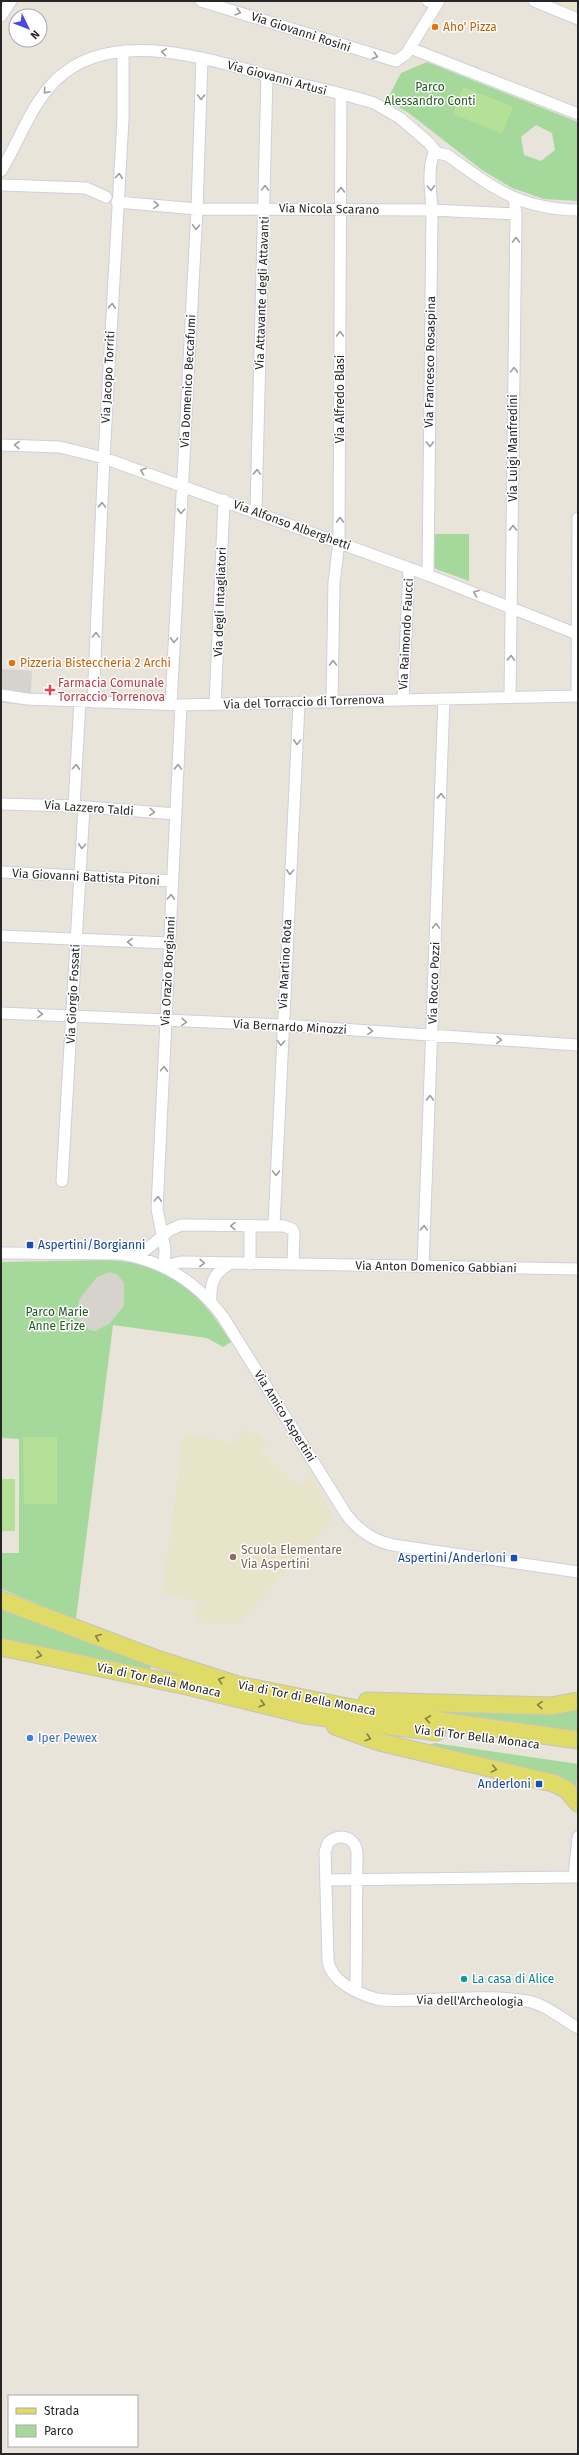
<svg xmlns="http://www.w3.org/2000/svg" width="579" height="2455" font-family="'Fira Sans',sans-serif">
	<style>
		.education { fill: #e8e4ca }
		.green { fill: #a5d99b; fill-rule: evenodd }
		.pitch { fill: #b4e098 }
		.plaza { fill: #d5d3cc }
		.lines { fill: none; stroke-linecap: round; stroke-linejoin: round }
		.street-casing { stroke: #cfcfde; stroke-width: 13 }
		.primary-casing { stroke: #c3c3c3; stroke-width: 19 }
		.street { stroke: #fff; stroke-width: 11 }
		.primary { stroke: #e0da66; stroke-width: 17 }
		.oneway { stroke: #9e9e9e }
		.oneway2 { stroke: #848046 }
		.food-dot { fill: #e8710a; stroke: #fff; stroke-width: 1.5 }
		.health-dot { fill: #e0444e; stroke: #fff; stroke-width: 1.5 }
		.transit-dot { fill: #1a4fb4; stroke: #fff; stroke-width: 1.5 }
		.education-dot { fill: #8d6e63; stroke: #fff; stroke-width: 1.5 }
		.shop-dot { fill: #3f7fe0; stroke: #fff; stroke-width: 1.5 }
		.culture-dot { fill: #0f9aa8; stroke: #fff; stroke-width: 1.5 }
		.labels { text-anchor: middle; stroke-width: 3; stroke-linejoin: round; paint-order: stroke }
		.food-label { font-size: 12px; fill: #c56008; stroke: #fff; text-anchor: start }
		.street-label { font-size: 12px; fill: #272727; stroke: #fff }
		.park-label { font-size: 12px; fill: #215a20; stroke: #fff }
		.health-label { font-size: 12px; fill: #be3a42; stroke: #fff; text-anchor: start }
		.transit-label { font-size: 12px; fill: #164399; stroke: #fff; text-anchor: end }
		.education-label { font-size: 12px; fill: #785e54; stroke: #fff; text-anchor: start }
		.shop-label { font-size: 12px; fill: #366cbe; stroke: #fff; text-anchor: start }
		.culture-label { font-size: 12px; fill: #0d838f; stroke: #fff; text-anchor: start }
	</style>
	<rect width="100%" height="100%" fill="#e8e4da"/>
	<!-- education -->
	<path class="education" d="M534 1H578V19Z
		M246 1429 253 1436 257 1432 267 1442 259 1450 299 1487 309 1475 329 1507 331 1521 238 1625 199 1622 193 1611 201 1602 162 1593 184 1433 232 1443Z"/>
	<!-- green -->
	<path class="green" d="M427 62 578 122V201L544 199 512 188 482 170 410 114 389 101 388 98 401 73ZM536 125 552 133 555 150 541 161 524 155 521 137Z
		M433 534H469V581L436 569 433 563Z
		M109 1260C125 1262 149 1262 164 1270 192 1286 214 1315 231 1342L223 1347 207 1338 113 1325 76 1619 1 1589V1553H19V1439L1 1438V1262Z
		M1 1608 151 1665 150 1672 1 1638Z
		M578 1709V1733L435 1712 436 1711Z
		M434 1743 578 1764 576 1790 430 1745Z"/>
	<!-- pitch -->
	<path class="pitch" d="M463 87 513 107 502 134 453 114Z
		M23 1437H57V1504H24Z
		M1 1479H15V1531H1Z"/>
	<!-- plaza -->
	<path class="plaza" d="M1 669 32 671 30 705 1 703Z
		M110 1272 118 1275 124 1283V1306L109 1324 95 1331 89 1330 78 1319 77 1309 80 1298 97 1277Z"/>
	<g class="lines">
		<!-- street casing -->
		<g class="street-casing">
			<path id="street" d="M201 1 396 61 406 54 439 1
				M428 1 437 4
				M534 1 578 19
				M1 16 11 1
				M410 48 578 114
				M1 171C20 140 30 105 57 79 114 25 213 61 277 78 310 87 343 93 374 103L400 118 429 143 437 153 447 155C493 188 519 209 578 210
				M1 185 86 188 106 197
				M117 202 197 209 432 210 516 214
				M1 445 60 447 104 458 428 575 577 634
				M256 511 267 75
				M428 575 432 210C431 192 427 170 434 153H437
				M1 695 27 699 181 705 578 696
				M577 696 578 518
				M510 697 516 214 514 198
				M403 700 409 568
				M93 702 104 458 123 119V51
				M332 702 334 582 339 542 341 94
				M171 705 197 209 202 58
				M181 705 157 1209 165 1249 164 1266 181 1262 578 1269
				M215 705 224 500
				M1 804 74 806 176 814
				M74 806 80 701
				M1 872 172 881
				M1 936 169 943
				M1 1013 282 1025 578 1045
				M62 1181 84 807
				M274 1225 299 703
				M1 1253 121 1254C164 1261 197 1282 223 1317L346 1514C358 1530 373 1541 393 1545L578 1572
				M137 1257 170 1230 181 1225 284 1226 292 1229 294 1233 293 1264
				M250 1264V1226
				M423 1267 444 699
				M211 1302C210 1284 213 1273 230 1264
				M574 1877 578 1837
				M326 1880 578 1877
				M356 1991 357 1852C355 1837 339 1832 328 1843L325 1852 328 1960C330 1981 358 1994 377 1999 391 2002 406 2000 420 2000 454 1999 493 1995 527 2001 545 2004 562 2019 578 2028"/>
		</g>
		<!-- primary casing -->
		<g class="primary-casing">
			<path id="primary" d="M1 1600 154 1658 238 1685 357 1709 578 1740
				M1 1647 187 1686 305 1715 437 1732
				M367 1701 551 1706 578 1701
				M335 1726 379 1742 553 1783 566 1789 578 1803"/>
		</g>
		<!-- street -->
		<use href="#street" class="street"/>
		<!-- primary -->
		<use href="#primary" class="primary"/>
	</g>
	<!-- one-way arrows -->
	<defs><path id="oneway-chevron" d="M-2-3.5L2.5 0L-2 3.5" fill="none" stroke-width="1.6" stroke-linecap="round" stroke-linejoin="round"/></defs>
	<g class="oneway">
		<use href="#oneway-chevron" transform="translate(238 12) rotate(17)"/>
		<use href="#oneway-chevron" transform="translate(164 52) rotate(-172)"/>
		<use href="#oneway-chevron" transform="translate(375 56) rotate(17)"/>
		<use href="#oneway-chevron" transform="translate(46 91) rotate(131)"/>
		<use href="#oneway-chevron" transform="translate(201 97) rotate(92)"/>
		<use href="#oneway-chevron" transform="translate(119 176) rotate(-86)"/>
		<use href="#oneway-chevron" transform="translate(265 188) rotate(-89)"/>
		<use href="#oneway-chevron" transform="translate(431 188) rotate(87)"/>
		<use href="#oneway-chevron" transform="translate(341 190) rotate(-90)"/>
		<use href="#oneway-chevron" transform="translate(156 205) rotate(5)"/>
		<use href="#oneway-chevron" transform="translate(196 227) rotate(93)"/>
		<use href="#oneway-chevron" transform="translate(516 240) rotate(-89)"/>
		<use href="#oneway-chevron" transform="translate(112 306) rotate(-87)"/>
		<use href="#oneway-chevron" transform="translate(340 334) rotate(-90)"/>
		<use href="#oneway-chevron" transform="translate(514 370) rotate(-89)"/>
		<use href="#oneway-chevron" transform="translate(430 444) rotate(91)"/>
		<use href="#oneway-chevron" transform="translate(17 445) rotate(-179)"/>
		<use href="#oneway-chevron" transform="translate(143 471) rotate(-161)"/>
		<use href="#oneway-chevron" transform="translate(257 472) rotate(-88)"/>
		<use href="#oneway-chevron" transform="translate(102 505) rotate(-88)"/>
		<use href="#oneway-chevron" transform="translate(181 511) rotate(93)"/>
		<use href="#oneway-chevron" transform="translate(340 520) rotate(-90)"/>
		<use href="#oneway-chevron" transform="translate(513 528) rotate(-90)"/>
		<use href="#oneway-chevron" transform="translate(476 593) rotate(-159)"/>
		<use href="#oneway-chevron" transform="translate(96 635) rotate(-88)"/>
		<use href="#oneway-chevron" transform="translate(174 640) rotate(93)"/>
		<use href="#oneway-chevron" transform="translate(511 658) rotate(-88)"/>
		<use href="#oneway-chevron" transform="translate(333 663) rotate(-89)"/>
		<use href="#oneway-chevron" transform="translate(297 742) rotate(93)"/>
		<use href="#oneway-chevron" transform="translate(76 767) rotate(-86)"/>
		<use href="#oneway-chevron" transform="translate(178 767) rotate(-88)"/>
		<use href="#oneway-chevron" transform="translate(441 796) rotate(-88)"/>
		<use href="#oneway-chevron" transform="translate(152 812) rotate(5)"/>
		<use href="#oneway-chevron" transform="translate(82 846) rotate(93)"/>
		<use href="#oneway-chevron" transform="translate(290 872) rotate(93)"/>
		<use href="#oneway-chevron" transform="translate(171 897) rotate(-87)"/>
		<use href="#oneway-chevron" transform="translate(436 926) rotate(-88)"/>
		<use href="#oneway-chevron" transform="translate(130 942) rotate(-178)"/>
		<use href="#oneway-chevron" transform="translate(40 1014) rotate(2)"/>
		<use href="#oneway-chevron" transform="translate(184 1022) rotate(2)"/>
		<use href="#oneway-chevron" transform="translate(370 1031) rotate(4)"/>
		<use href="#oneway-chevron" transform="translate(499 1040) rotate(4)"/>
		<use href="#oneway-chevron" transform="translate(281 1043) rotate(92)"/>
		<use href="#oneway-chevron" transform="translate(164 1069) rotate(-87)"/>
		<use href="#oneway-chevron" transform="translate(430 1098) rotate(-88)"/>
		<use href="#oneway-chevron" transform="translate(276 1173) rotate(92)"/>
		<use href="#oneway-chevron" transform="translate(158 1199) rotate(-87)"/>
		<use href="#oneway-chevron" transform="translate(233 1226) rotate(-179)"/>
		<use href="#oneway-chevron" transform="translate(424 1228) rotate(-88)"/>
		<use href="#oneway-chevron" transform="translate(202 1263) rotate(2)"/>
	</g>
	<g class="oneway2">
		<use href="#oneway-chevron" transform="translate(98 1637) rotate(-158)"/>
		<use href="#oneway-chevron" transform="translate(39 1655) rotate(12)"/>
		<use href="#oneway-chevron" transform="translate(221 1680) rotate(-162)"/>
		<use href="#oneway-chevron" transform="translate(262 1704) rotate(16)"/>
		<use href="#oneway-chevron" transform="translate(540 1705) rotate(-178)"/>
		<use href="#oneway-chevron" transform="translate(428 1719) rotate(-172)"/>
		<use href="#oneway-chevron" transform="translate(368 1738) rotate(18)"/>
		<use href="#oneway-chevron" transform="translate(494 1769) rotate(13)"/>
	</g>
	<!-- markers -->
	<g class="food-dot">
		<circle cx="435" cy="27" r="4"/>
		<circle cx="12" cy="663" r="4"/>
	</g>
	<path class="health-dot" d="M48 684h4v4h4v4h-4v4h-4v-4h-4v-4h4z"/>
	<g class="transit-dot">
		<rect x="26" y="1241" width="8" height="8" rx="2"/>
		<rect x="510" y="1554" width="8" height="8" rx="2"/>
		<rect x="535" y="1780" width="8" height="8" rx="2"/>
	</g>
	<circle class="education-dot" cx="233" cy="1557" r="4"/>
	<circle class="shop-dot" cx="30" cy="1738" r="4"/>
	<circle class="culture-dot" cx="464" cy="1979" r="4"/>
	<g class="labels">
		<!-- food labels -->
		<g class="food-label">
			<text x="443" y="31">Aho' Pizza</text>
			<text x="20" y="667">Pizzeria Bisteccheria 2 Archi</text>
		</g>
		<!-- street labels -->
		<g class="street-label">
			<text transform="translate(301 32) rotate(18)" y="4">Via Giovanni Rosini</text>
			<text transform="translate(277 78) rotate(15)" y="4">Via Giovanni Artusi</text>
			<text transform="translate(329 209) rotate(1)" y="4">Via Nicola Scarano</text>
			<text transform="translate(262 293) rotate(-88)" y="4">Via Attavante degli Attavanti</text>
			<text transform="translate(430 362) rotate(-89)" y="4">Via Francesco Rosaspina</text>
			<text transform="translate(108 377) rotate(-87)" y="4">Via Jacopo Torriti</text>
			<text transform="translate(188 381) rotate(-87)" y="4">Via Domenico Beccafumi</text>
			<text transform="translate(340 399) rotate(-90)" y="4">Via Alfredo Blasi</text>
			<text transform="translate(513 448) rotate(-90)" y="4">Via Luigi Manfredini</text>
			<text transform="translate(292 525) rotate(20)" y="4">Via Alfonso Alberghetti</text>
			<text transform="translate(220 602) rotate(-88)" y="4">Via degli Intagliatori</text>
			<text transform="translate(406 634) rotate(-87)" y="4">Via Raimondo Faucci</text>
			<text transform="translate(304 702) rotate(-2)" y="4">Via del Torraccio di Torrenova</text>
			<text transform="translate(89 808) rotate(4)" y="4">Via Lazzero Taldi</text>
			<text transform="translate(86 877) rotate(3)" y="4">Via Giovanni Battista Pitoni</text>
			<text transform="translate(285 964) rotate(-87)" y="4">Via Martino Rota</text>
			<text transform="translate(168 971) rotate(-87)" y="4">Via Orazio Borgianni</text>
			<text transform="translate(434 983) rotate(-88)" y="4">Via Rocco Pozzi</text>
			<text transform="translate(73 994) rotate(-87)" y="4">Via Giorgio Fossati</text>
			<text transform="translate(290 1027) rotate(3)" y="4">Via Bernardo Minozzi</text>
			<text transform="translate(436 1267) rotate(1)" y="4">Via Anton Domenico Gabbiani</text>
			<text transform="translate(285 1416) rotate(58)" y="4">Via Amico Aspertini</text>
			<text transform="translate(159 1680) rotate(12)" y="4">Via di Tor Bella Monaca</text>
			<text transform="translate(307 1698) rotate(11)" y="4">Via di Tor di Bella Monaca</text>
			<text transform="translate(477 1737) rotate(7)" y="4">Via di Tor Bella Monaca</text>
			<text transform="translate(470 2001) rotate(1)" y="4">Via dell'Archeologia</text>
		</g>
		<!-- park labels -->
		<g class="park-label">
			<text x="430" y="91">Parco<tspan x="430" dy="14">Alessandro Conti</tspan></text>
			<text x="57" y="1316">Parco Marie<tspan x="57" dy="14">Anne Erize</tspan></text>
		</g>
		<!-- health labels -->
		<g class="health-label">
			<text x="58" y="687">Farmacia Comunale<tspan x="58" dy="14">Torraccio Torrenova</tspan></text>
		</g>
		<!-- transit labels -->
		<g class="transit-label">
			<text x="38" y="1249" text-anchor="start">Aspertini/Borgianni</text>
			<text x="506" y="1562">Aspertini/Anderloni</text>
			<text x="531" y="1788">Anderloni</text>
		</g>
		<!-- education labels -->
		<g class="education-label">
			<text x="241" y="1554">Scuola Elementare<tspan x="241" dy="14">Via Aspertini</tspan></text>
		</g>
		<!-- shop labels -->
		<g class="shop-label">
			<text x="38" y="1742">Iper Pewex</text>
		</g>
		<!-- culture labels -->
		<g class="culture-label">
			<text x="472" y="1983">La casa di Alice</text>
		</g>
	</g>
	<!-- border -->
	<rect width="579" height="2455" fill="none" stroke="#272727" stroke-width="4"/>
	<!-- legend -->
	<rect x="8" y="2395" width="130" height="52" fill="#ffffff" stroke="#a9a9a9"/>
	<rect x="16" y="2408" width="20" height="6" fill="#e0da66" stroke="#a9a9a9"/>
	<text x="44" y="2415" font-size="12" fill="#272727">Strada</text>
	<rect x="16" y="2425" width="20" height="12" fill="#a5d99b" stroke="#a9a9a9"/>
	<text x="44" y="2435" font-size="12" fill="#272727">Parco</text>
	<!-- north arrow -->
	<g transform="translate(28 28) rotate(133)"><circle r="19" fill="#ffffff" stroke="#a9a9a9"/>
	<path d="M0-3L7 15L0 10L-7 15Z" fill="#4949e5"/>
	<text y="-6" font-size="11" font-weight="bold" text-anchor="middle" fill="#272727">N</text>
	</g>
</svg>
